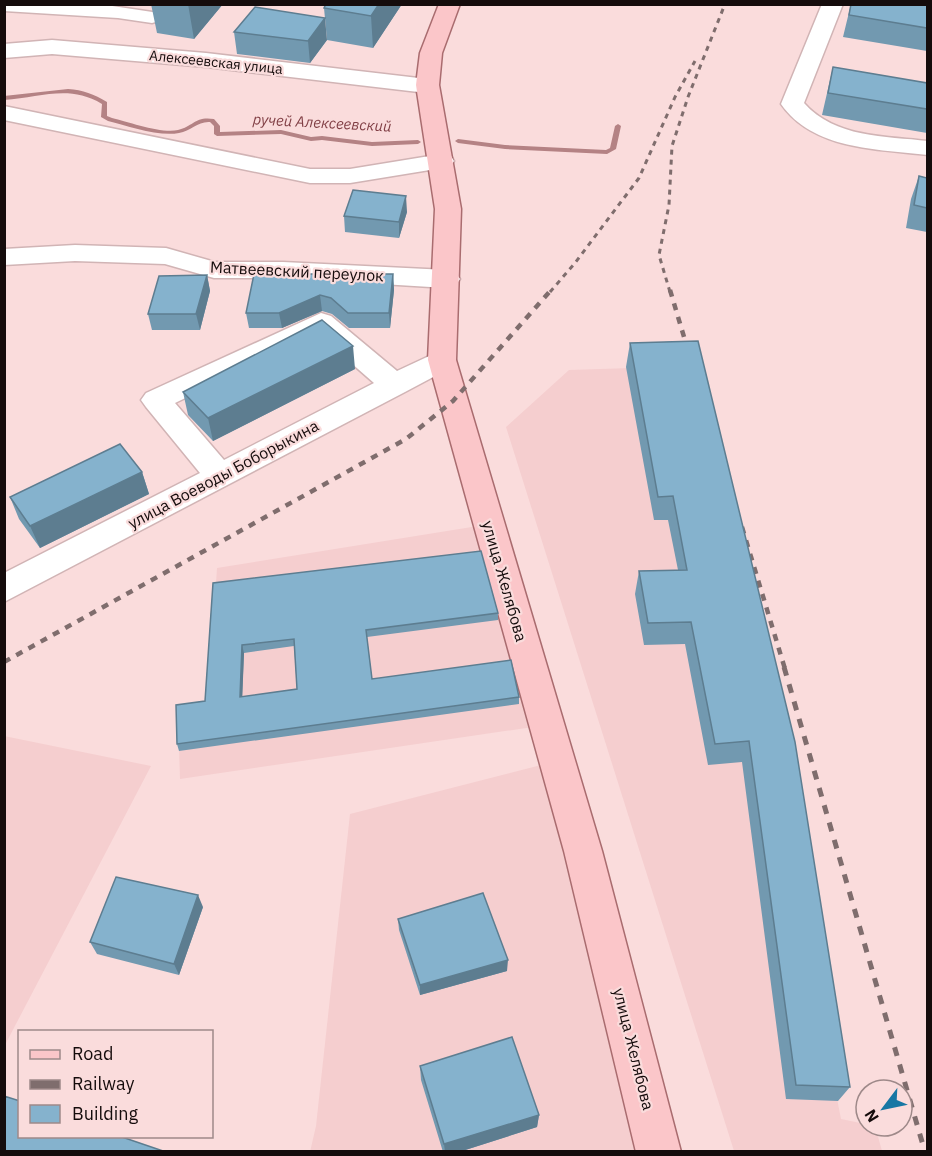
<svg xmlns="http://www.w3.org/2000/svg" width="932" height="1156" font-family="'IBM Plex Sans',sans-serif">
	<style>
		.built { fill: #f5cecf }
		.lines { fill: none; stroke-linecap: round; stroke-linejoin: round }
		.stream { fill: #b48284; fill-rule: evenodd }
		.minor-casing { stroke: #d1b4b5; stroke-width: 3 }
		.major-casing { stroke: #a96c6f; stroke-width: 3 }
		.minor { fill: #fff; fill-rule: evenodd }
		.major { fill: #fbc6c9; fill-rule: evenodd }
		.rail-far2 { stroke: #7f6d6d; stroke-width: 3; stroke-dasharray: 5 5; stroke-linecap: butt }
		.rail-far1 { stroke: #7f6d6d; stroke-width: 4.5; stroke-dasharray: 7 7; stroke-linecap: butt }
		.rail { stroke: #7f6d6d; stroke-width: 5; stroke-dasharray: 9 9; stroke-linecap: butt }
		.wall { fill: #7299b0; fill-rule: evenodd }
		.shaded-wall { fill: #5d7d90 }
		.building { fill: #85b2cd; stroke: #5d7d90; stroke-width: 1.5; fill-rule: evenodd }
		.labels { text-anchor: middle; stroke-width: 4.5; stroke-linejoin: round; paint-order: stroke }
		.far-street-label { font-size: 14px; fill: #150c0c; stroke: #fadcdc }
		.far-water-label { font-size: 15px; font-style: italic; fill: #813f45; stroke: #fadcdc }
		.street-label { font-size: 16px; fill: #150c0c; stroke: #fadcdc }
	</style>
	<rect width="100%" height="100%" fill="#fadcdc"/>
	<!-- built -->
	<path class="built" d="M693 366 841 1119 875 1126 882 1151H734L506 427 569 370Z
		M478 526 553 724 180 779 178 713 208 708 217 568Z
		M4 736 151 766 5 1045H4Z
		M549 763 647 1151 310 1152 316 1126 350 814Z"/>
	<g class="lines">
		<!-- stream -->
		<path class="stream" d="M68 89C83 90 94 94 107 102V116L112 118C129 122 162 134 178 130 194 126 195 116 214 119L220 126V132L281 130 311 137 322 136 372 142 418 140 421 142 418 144 372 146 322 140 311 141 281 134 217 136 214 134V126L210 122C198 121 191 131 179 133 159 137 128 126 108 121L101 117 102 104C68 84 41 98 4 100V96Z
			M618 124 621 126 616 149 607 154 505 149 458 143 455 141 458 139 505 145 606 150 610 148 615 126Z"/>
		<!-- minor casing -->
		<g class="minor-casing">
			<path id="minor" d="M4 4H99L159 13 163 17 159 21 152 23 118 18 4 11Z
				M822 4H843L804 103C835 138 885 136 928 141V155C877 149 813 150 781 104Z
				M52 40 206 53 427 79 435 81 438 86 435 91 427 93 206 67 52 54 4 58V44Z
				M4 106 310 169H350L442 154 451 156 454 161 451 166 442 168 350 183H310L4 120Z
				M75 245 166 248 215 262H283L447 270 456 273 460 279 456 285 447 288 283 278H214L165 264 75 261 4 265V249Z
				M321 313 331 316 397 371 442 350 452 353 456 360 452 367 405 392 4 602V573L200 473 146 407 141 400 146 393ZM318 334 374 383 224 460 175 403Z"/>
		</g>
		<!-- major casing -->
		<g class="major-casing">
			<path id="major" d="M439 4H460L442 53 439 85 461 209 456 360 602 851 681 1152H636L564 851 428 360 435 209 416 85 420 53Z"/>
		</g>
		<!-- minor -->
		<use href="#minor" class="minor"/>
		<!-- major -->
		<use href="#major" class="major"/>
		<!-- rail-far2 -->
		<path class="rail-far2" d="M550 292 575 263 639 178 675 97 695 61
			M670 292 659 255 669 205 672 146 688 97 725 4"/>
		<!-- rail-far1 -->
		<path class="rail-far1" d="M670 290 690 357
			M742 527 785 669
			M4 662 406 439 453 401 551 290"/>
		<!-- rail -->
		<path class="rail" d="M784 667 925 1152"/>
	</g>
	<!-- wall -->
	<path class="wall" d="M151 4H223L194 39 157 33Z
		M326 4H402L373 48 327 40 324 8Z
		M851 4H927V51L843 37Z
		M234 32 327 40 310 63 237 54Z
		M833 67 927 83V133L822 115Z
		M919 176 927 178V232L906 228 911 199Z
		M407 212 399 238 345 232 344 216Z
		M393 274 394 290 390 328H349L332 314 322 311 282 328H249L246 313Z
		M207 275 210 291 200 330H152L148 314Z
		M698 341 850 1087 838 1101 786 1099 742 762 708 765 685 644 644 645 635 594 639 571 678 570 668 520H654L626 367 630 343Z
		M355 369 213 441 188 415 183 392Z
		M142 472 149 494 40 548 19 519 10 497Z
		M213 583 498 613V620L367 637 372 679 519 697V704L179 751 177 744 205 701ZM294 646 297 689 242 697 244 653Z
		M203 907 179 975 97 954 90 942Z
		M398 919 507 971 420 995 399 930Z
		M420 1066 539 1115 537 1127 459 1152H443L421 1080Z"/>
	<!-- shaded-wall -->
	<path class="shaded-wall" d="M188 4H223L194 39Z
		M379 4H402L373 48 371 16Z
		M325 18 327 40 310 63 308 41Z
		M406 196 407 212 399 238V222Z
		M393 274 394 290 390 328 389 313Z
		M207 275 210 291 200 330 196 314Z
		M320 295 322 311 282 328 279 313Z
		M353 346 355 369 213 441 208 418Z
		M142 472 149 494 40 548 30 526Z
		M242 645 244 653 242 704 240 697Z
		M198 895 203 907 179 975 174 964Z
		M508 960 507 971 420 995V985Z
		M539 1115 537 1127 459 1152H445L444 1144Z"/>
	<!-- building -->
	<path class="building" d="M326 4H379L371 16 324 8Z
		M851 4H927V28L849 15Z
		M255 7 325 18 308 41 234 32Z
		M833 67 927 83V109L828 93Z
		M919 176 927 178V208L914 205Z
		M353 190 406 196 399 222 344 216Z
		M254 274H393L389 313H348L331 298 320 295 279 313H246Z
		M207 275 196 314H148L159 276Z
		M322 320 353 346 208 418 183 392Z
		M698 341 795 742 850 1087 796 1085 749 741 715 744 691 622 648 623 639 571 687 570 673 496 658 497 630 343Z
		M120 444 142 472 30 526 10 497Z
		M481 551 498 613 366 630 372 679 511 660 519 697 177 744 176 705 205 701 213 583ZM294 639 297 689 240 697 242 645Z
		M116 877 198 895 174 964 90 942Z
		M483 893 508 960 420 985 398 919Z
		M512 1037 539 1115 444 1144 420 1066Z
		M4 1096 20 1101V1137H122L166 1152H4Z"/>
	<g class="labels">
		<!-- far-street labels -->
		<g class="far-street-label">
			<text transform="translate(216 62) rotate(6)" y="5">Алексеевская улица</text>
		</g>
		<!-- far-water labels -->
		<g class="far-water-label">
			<text transform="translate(322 123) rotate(3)" y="5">ручей Алексеевский</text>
		</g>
		<!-- street labels -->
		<g class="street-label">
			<text transform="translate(297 271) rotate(3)" y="6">Матвеевский переулок</text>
			<text transform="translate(223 474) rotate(-28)" y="6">улица Воеводы Боборыкина</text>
			<text transform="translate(505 581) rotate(74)" y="6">улица Желябова</text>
			<text transform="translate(634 1049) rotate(76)" y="6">улица Желябова</text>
		</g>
	</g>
	<!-- border -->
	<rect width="932" height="1156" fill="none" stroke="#150c0c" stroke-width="12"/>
	<!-- legend -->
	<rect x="18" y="1030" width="195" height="108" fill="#fadcdc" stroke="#9e8989" stroke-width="1.5"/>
	<rect x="30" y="1050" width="30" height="9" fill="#fbc6c9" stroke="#9e8989" stroke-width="1.5"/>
	<text x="72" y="1060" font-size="18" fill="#150c0c">Road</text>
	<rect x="30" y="1080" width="30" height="9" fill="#7f6d6d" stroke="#9e8989" stroke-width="1.5"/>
	<text x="72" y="1090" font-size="18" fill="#150c0c">Railway</text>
	<rect x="30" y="1105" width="30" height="18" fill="#85b2cd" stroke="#9e8989" stroke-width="1.5"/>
	<text x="72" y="1120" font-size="18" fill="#150c0c">Building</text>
	<!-- north arrow -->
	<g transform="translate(884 1108) rotate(238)"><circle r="28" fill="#fadcdc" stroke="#9e8989" stroke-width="1.5"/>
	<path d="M0-4.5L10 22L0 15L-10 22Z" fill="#1777a4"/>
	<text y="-9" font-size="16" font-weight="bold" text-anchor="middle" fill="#150c0c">N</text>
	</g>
</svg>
